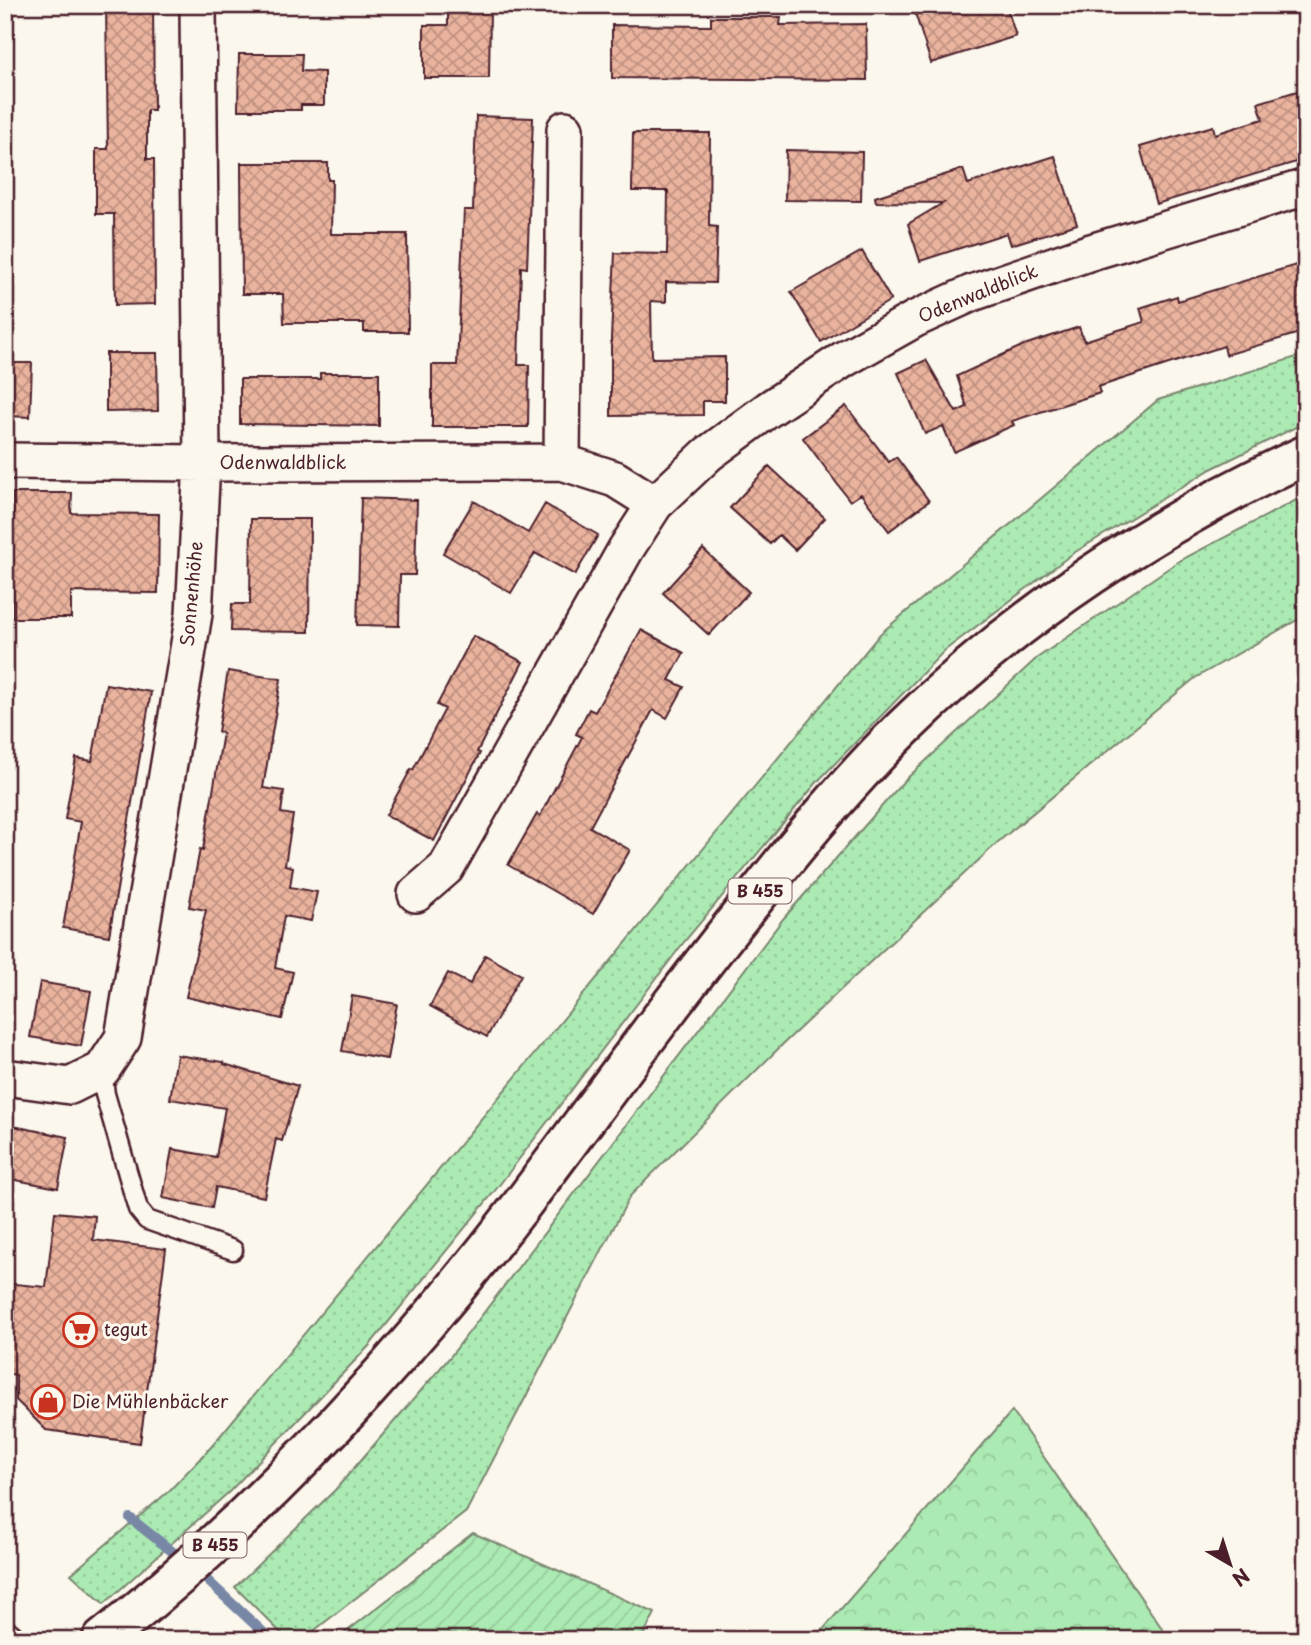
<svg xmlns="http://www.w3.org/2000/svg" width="1311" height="1645" font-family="'Playpen Sans',sans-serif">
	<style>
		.grass { fill: url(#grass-dots); stroke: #7a856f; stroke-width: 2 }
		.forest { fill: url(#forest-crowns); stroke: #7a856f; stroke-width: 2 }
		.garden { fill: url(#garden-furrows); stroke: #7a856f; stroke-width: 2 }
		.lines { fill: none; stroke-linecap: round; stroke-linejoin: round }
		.stream { stroke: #7887a5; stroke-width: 10 }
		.building { fill: url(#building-cross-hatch); stroke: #4a1f2b; stroke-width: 2 }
		.lane-casing { stroke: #4a1f2b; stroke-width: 23 }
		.street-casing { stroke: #4a1f2b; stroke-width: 40 }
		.primary-casing { stroke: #4a1f2b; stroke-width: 44 }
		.lane { stroke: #fbf7ec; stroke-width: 18 }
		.street { stroke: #fbf7ec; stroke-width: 35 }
		.primary { stroke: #fbf7ec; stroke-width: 38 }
		.labels { text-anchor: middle; stroke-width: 6; stroke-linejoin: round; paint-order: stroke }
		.shield { fill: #fbf7ec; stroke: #7f6065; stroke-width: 2 }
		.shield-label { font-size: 16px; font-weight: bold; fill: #4a1f2b }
		.street-label { font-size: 18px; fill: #4a1f2b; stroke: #fbf7ec }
		.poi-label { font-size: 18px; fill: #4a1f2b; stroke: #fbf7ec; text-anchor: start }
	</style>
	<defs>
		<pattern id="grass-dots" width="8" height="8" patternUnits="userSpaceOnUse" patternTransform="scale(1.75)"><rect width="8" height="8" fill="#abebb3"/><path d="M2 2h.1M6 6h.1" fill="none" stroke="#95c99a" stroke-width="1.8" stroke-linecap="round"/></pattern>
		<pattern id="forest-crowns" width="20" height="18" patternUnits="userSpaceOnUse" patternTransform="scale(1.75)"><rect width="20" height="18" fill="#abebb3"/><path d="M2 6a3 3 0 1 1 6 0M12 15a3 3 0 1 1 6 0" fill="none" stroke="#95c99a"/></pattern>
		<pattern id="garden-furrows" width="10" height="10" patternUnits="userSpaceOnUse" patternTransform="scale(1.75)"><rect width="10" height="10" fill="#abebb3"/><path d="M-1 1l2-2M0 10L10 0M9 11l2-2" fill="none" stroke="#95c99a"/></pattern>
		<pattern id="building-cross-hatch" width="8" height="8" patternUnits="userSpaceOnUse" patternTransform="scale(1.75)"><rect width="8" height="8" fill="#eab39e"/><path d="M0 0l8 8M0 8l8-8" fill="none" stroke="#c09181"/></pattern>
	</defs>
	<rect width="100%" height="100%" fill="#fbf7ec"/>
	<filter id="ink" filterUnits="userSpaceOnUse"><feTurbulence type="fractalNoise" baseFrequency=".0143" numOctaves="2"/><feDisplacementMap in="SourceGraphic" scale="14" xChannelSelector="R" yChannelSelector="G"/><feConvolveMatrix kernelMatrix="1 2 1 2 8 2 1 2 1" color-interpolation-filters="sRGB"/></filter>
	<g filter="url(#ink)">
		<!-- grass -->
		<path class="grass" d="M1306 354V422L1211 469 1072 554 944 651 818 781 684 942 494 1192 369 1346 230 1491 104 1604 71 1574 169 1491 211 1447 880 634 1158 400Z
			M1306 495V615L1195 678 998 842 783 1044 630 1196 466 1512 302 1640H288L235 1587 335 1490 450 1357 783 919 903 782 1037 658 1179 561Z"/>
		<!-- forest -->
		<path class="forest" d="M1012 1411 1170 1640H814Z"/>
		<!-- garden -->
		<path class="garden" d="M473 1533 655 1613 641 1640H336Z"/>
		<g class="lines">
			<!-- stream -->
			<path class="stream" d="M130 1518 183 1560
				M195 1569 264 1633"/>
		</g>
		<!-- building -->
		<path class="building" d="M106 5H153L154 110H147V159H154L155 304 115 305 114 214H96V149H108Z
			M940 5H1006L1016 36 931 63 915 13Z
			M448 8H490L489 78H424V25H448Z
			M711 17H781L780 25 866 24 867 80 612 78V25L711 26Z
			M239 54H302L301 71 324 72V105H301V110H238Z
			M1297 91 1306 118V159L1156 204 1140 147 1213 126 1215 134 1263 119 1258 103Z
			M476 116 533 118 527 268 521 267 518 365H529L528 427H432V365H457L464 210H473Z
			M633 133H710L709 226 717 227 715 283 666 282V302L651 301 652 358 725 357V401H703V415L611 416V338L615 253 667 254 668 191H632Z
			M786 150 862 152 861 201 785 200Z
			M1055 156 1077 224 1011 245 1007 233 920 261 908 224 943 203 876 202 875 197 963 169 968 184Z
			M241 163H328V180H332L331 234H407L408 332H364V323H284L283 294H242Z
			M862 251 891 300 821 342 791 292Z
			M1306 262V331L1226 355 1224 346 1098 387 1100 393 1012 421 1014 425 954 452 943 426 925 434 898 373 926 360 956 412 967 407 957 376 1024 345 1079 327 1084 341 1144 322 1140 308 1177 296 1178 301Z
			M106 353H157L158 411 106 412Z
			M5 363H32L30 417 5 416Z
			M320 373H379V426L240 424V379H320Z
			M846 406 889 462 896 457 929 501 889 531 861 494 850 501 803 438Z
			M769 466 825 518 795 550 779 535 770 544 730 508Z
			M13 493H72L71 513 159 514 158 593 71 592V618H12Z
			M361 498 417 500 415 575H400L399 626 357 625Z
			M474 501 528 533 545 504 598 535 575 575 535 553 511 593 443 553Z
			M251 519H310L309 632 231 631 232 604H250Z
			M703 549 749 592 709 635 663 593Z
			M641 630 684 653 669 680 684 687 667 718 653 710 590 827 630 850 593 914 508 865 537 814 540 816 582 737 576 734 589 709 595 712Z
			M473 636 523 662 477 752 480 753 434 841 386 815 411 769 413 770 445 709 437 705Z
			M228 671 281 679 263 788 284 791 281 813 293 815 285 865 293 867 290 887 317 892 311 921 284 916 275 968 293 972 282 1019 186 997 206 910 189 907 200 849 203 850 223 733 218 732Z
			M106 684 151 692 109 936 63 928 81 822 65 819 76 758 92 761Z
			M485 955 521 975 487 1037 430 1006 448 973 470 984Z
			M40 982 91 991 81 1046 30 1037Z
			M352 996 397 1004 387 1059 342 1051Z
			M177 1055 224 1062V1064L298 1086 282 1141 276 1139 264 1197 216 1187 212 1208 163 1198 172 1149 216 1157 225 1108 170 1099Z
			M13 1126 68 1137 58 1188 5 1178V1166Z
			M55 1212 95 1216 93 1240 166 1249 140 1443 46 1430 16 1400V1375L5 1373V1283L46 1287Z"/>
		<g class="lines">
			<!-- lane casing -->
			<g class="lane-casing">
				<path id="lane" d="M102 1070 105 1094 138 1209 147 1220 233 1250"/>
			</g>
			<!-- street casing -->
			<g class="street-casing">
				<path id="street" d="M5 461 202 463 562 462 615 479 655 504
					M562 462 565 129
					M416 894 446 868 626 549 655 504 708 454 769 409 844 359 915 319 972 293 1088 253 1306 187
					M5 1077 70 1086 102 1070 123 1038 194 614 202 463 198 5
					M5 1640H6"/>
			</g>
			<!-- primary casing -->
			<g class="primary-casing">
				<path id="primary" d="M102 1640C262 1513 399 1365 523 1203 602 1098 679 991 762 889 806 833 852 778 903 728 1018 615 1159 522 1306 455"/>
			</g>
			<!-- lane -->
			<use href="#lane" class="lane"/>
			<!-- street -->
			<use href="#street" class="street"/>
			<!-- primary -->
			<use href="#primary" class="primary"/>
		</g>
	</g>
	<!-- icons -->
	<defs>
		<g id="supermarket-ring" transform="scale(1.75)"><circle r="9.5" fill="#fbf7ec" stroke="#c8321e" stroke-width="1.5"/><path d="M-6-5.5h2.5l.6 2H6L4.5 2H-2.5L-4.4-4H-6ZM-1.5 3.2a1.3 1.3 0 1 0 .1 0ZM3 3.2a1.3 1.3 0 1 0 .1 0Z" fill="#c8321e"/></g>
		<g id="shop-ring" transform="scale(1.75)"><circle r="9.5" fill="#fbf7ec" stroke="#c8321e" stroke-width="1.5"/><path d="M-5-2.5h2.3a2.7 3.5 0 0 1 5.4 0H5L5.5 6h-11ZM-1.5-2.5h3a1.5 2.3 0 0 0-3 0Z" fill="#c8321e"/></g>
	</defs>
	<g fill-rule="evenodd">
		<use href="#supermarket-ring" x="80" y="1330"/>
		<use href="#shop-ring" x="48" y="1402"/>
	</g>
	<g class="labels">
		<!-- shield labels -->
		<g class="shield">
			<rect x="728.5" y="878.5" width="63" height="25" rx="5"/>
			<rect x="183.5" y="1532.5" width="63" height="25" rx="5"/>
		</g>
		<g class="shield-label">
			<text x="760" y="897">B 455</text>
			<text x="215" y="1551">B 455</text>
		</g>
		<!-- street labels -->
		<g class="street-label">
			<text transform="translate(978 294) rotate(-22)" y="6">Odenwaldblick</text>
			<text x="283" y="469">Odenwaldblick</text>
			<text transform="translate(192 594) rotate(-85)" y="6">Sonnenhöhe</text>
		</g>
		<!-- poi labels -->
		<g class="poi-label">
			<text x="104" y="1336">tegut</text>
			<text x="72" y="1408">Die Mühlenbäcker</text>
		</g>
	</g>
	<!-- margin -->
	<rect width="1311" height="1645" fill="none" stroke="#fbf7ec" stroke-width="28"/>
	<rect x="14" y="14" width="1283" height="1617" fill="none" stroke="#4a1f2b" stroke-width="2.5" filter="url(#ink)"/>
	<!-- north arrow -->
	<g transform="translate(1230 1564) rotate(141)" stroke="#fbf7ec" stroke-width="5" paint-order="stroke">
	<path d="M0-5L12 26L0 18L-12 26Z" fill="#4a1f2b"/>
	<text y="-10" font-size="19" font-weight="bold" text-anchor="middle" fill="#4a1f2b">N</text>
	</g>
</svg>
